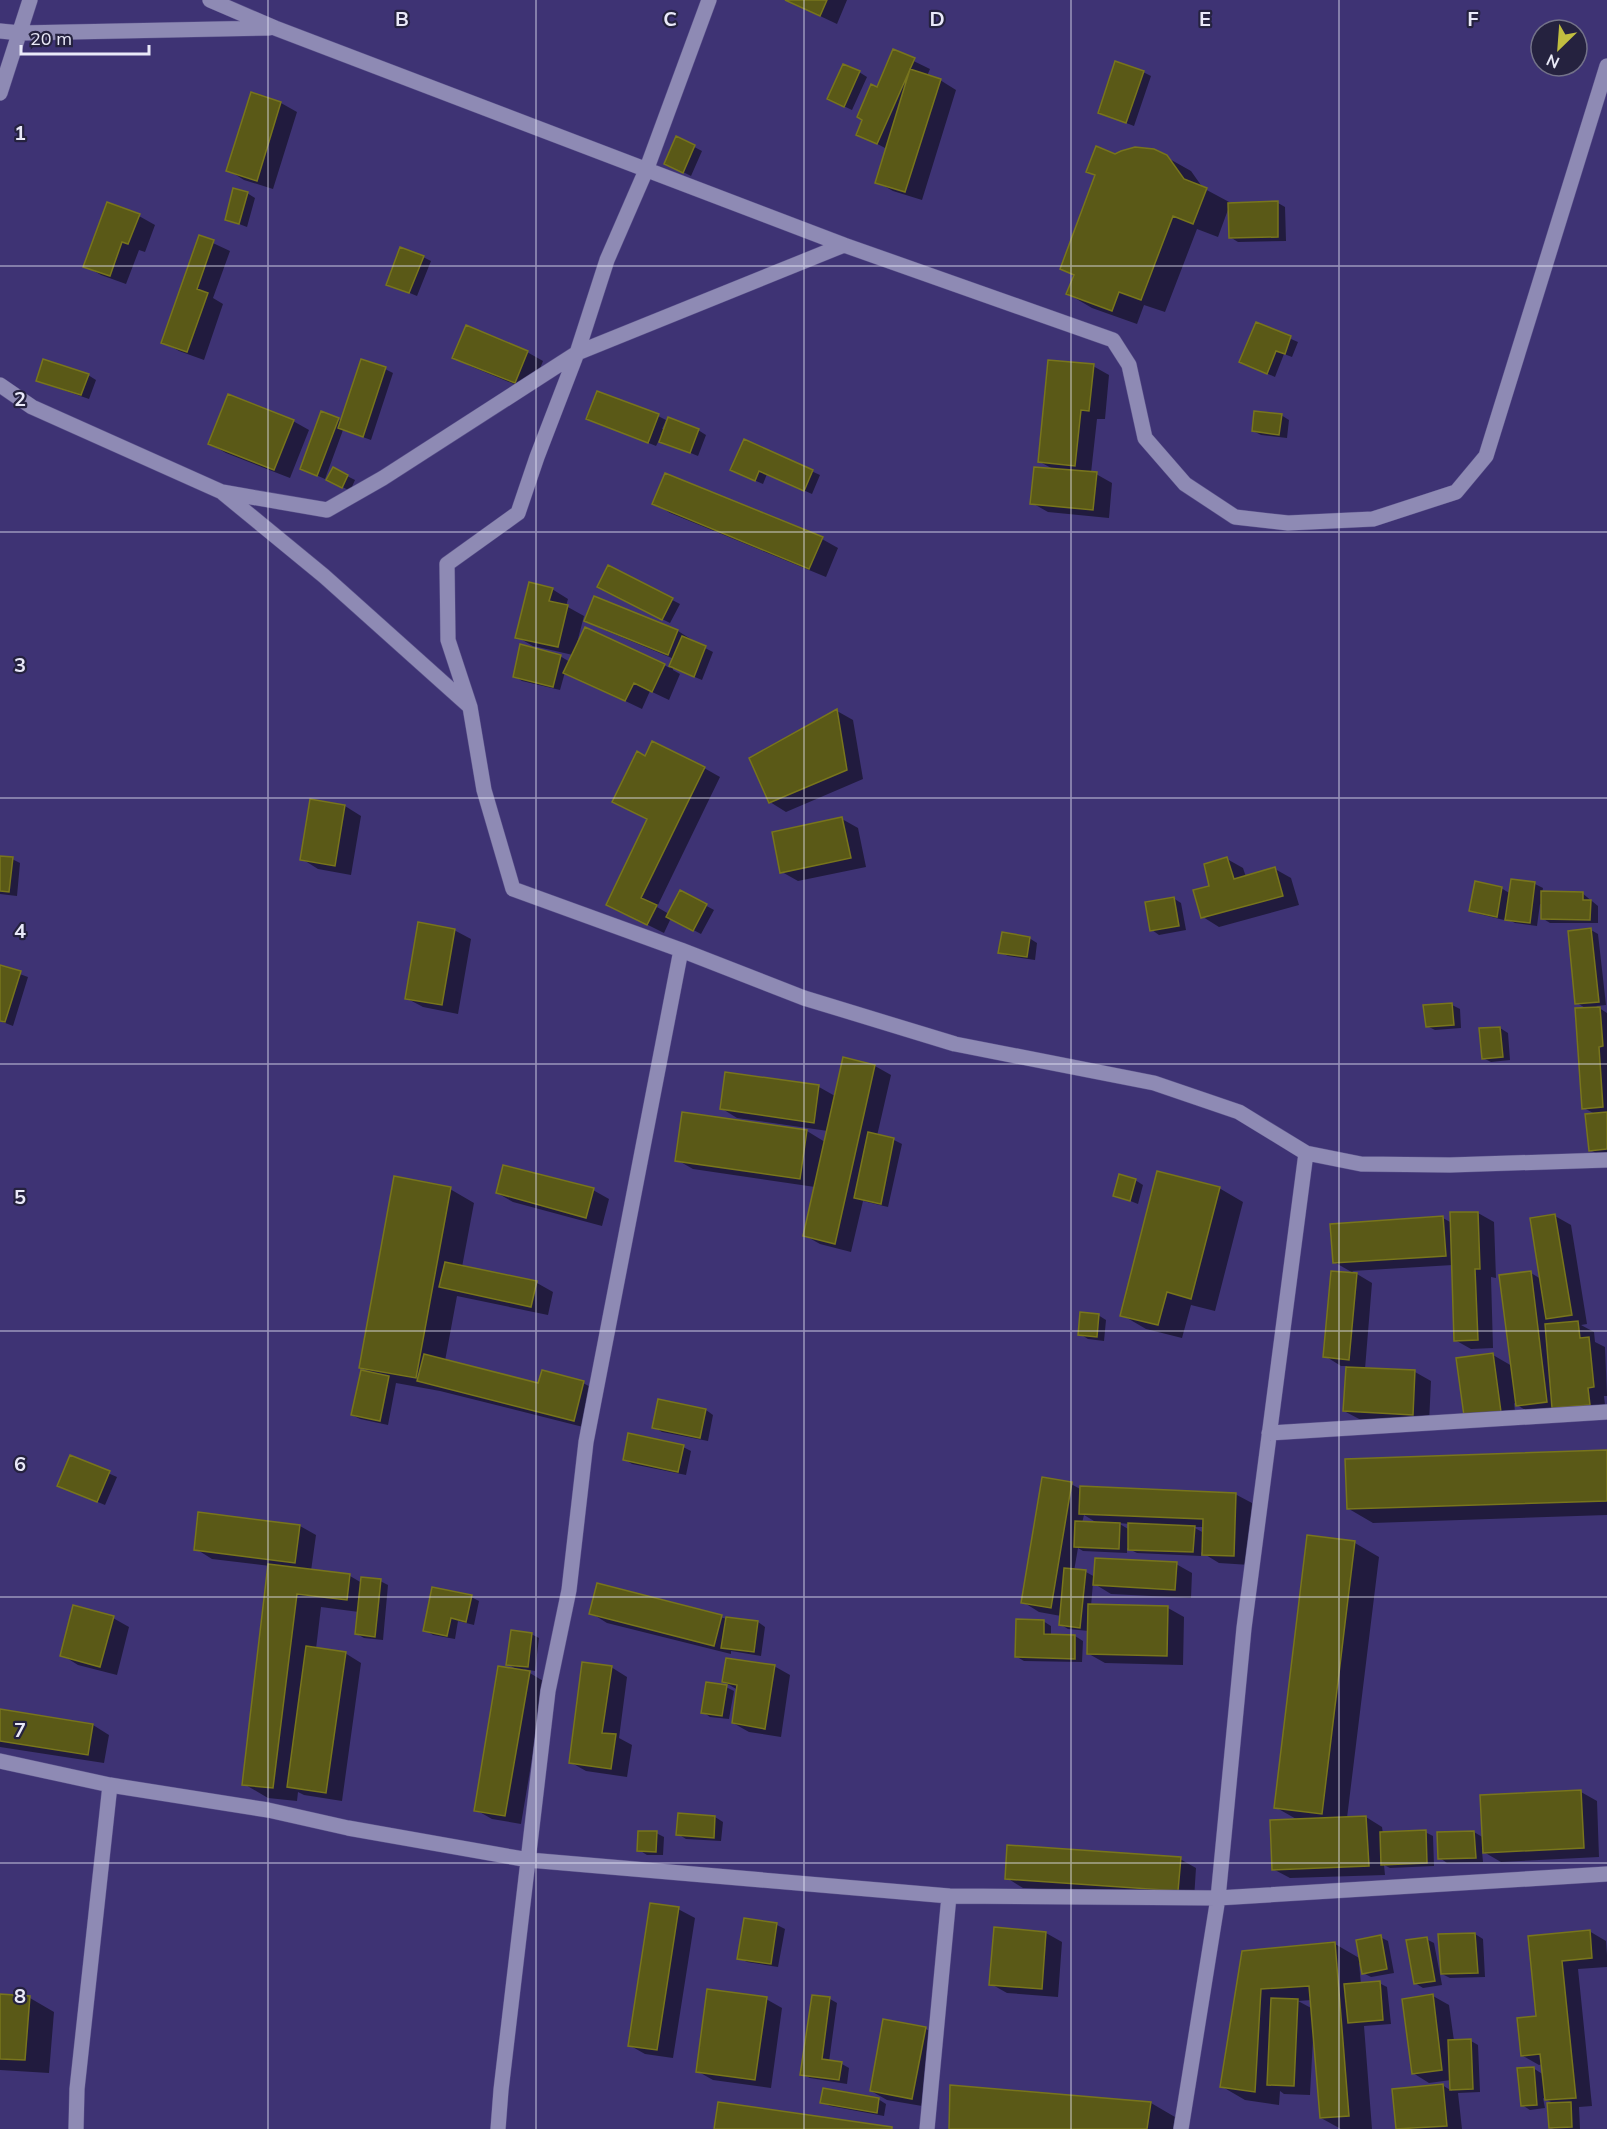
<svg xmlns="http://www.w3.org/2000/svg" width="1607" height="2129" font-family="Mulish,sans-serif">
	<style>
		.shadow { fill: #0007; fill-rule: evenodd }
		.building { fill: #5a5917; stroke: #78751d; stroke-width: 1.5 }
		.lines { fill: none; stroke-linecap: round; stroke-linejoin: round }
		.minor-casing { stroke: #595089; stroke-width: 16 }
		.minor { stroke: #8e8ab4; stroke-width: 15 }
		.grid { fill: none; stroke: #e9e9f8; stroke-width: 1.5; stroke-opacity: 0.55 }
		.grid-label { font-size: 20px; text-anchor: middle; font-weight: bold; fill: #e9e9f8; stroke: #25223f; stroke-width: 4.5; stroke-linejoin: round; paint-order: stroke }
	</style>
	<rect width="100%" height="100%" fill="#3e3374"/>
	<!-- shadow -->
	<path class="shadow" d="M786 0H847L837 24Z
		M893 51 930 69 927 76 940 80 956 90 922 200 893 191 877 182 887 149 858 134Z
		M859 72 867 77 852 110 837 103Z
		M1143 72 1151 76 1134 126 1100 113Z
		M281 103 297 112 273 189 244 180 228 170Z
		M677 138 702 151 691 176 673 167Z
		M1115 156 1166 157 1191 171 1203 188 1231 203H1278L1285 207 1286 241 1238 242 1230 237 1229 207 1218 237 1197 229 1165 312 1144 305 1137 324 1092 308 1068 294 1075 276 1062 268 1097 176 1088 171Z
		M247 193 255 198 247 227 226 219Z
		M139 216 155 225 145 252 139 250 126 284 101 275 85 266Z
		M200 237 230 251 213 298 223 304 204 360 179 351 163 342Z
		M423 257 431 261 417 296 388 284Z
		M1256 324 1298 342 1292 357 1284 354 1275 377 1241 362Z
		M527 352 543 361 531 391 470 366 454 357Z
		M1093 366 1109 375 1105 419H1097L1091 473 1096 474 1112 483 1109 518 1048 512 1032 503 1055 470 1040 462Z
		M385 369 393 373 371 440 343 430 325 479 302 469 338 419 342 421Z
		M88 375 96 380 89 399 46 384 38 380Z
		M1281 415 1289 420 1287 438 1261 435 1253 431Z
		M658 416 666 420 662 429 698 430 706 435 698 456 659 440 656 446 588 418Z
		M293 421 309 430 290 478 226 453 210 444Z
		M745 441 820 475 812 494 767 474 763 484 740 474Z
		M333 469 355 480 350 491 328 479Z
		M654 503 822 539 838 548 826 577 670 513Z
		M609 567 680 604 670 623 606 591Z
		M552 589 568 599 566 606 584 616 577 643 664 665 670 668 674 659 602 629 586 620 595 598 678 631 694 641 693 642 713 652 702 680 673 668V670L680 674 669 700 650 691 642 709 565 672 560 690 522 681 514 676 560 656 570 662 573 655 533 646 517 637Z
		M837 711 853 720 863 779 786 812 770 802Z
		M645 758 704 768 720 777 657 907 669 914 681 892 714 910 701 934 671 918 664 933 608 905 649 820 614 802Z
		M345 806 361 816 351 875 318 869 302 859Z
		M842 819 858 828 866 867 798 881 782 872Z
		M0 857 12 859 20 863 17 896 0 894Z
		M1227 859 1243 868 1246 877 1275 869 1291 878 1299 905 1219 927 1203 917 1211 887Z
		M1512 880 1535 884 1543 888 1542 893H1582L1598 906V923H1550L1542 918V904H1540L1537 926 1515 923 1505 918 1504 920 1479 914 1471 910 1501 888 1511 894Z
		M1173 898 1181 903 1186 930 1159 935 1152 930Z
		M454 930 471 939 458 1014 423 1007 406 998Z
		M1591 930 1598 934 1606 1005 1596 1006 1607 1013V1153L1598 1154 1590 1150 1595 1114 1584 1108 1587 1009 1577 1003Z
		M1029 938 1037 943 1035 960 1008 956 1000 952Z
		M0 967 28 977 13 1026 0 1021Z
		M1452 1005 1460 1009 1461 1028 1435 1030 1427 1026Z
		M1500 1028 1508 1033 1510 1060 1491 1062 1483 1058Z
		M844 1059 875 1066 891 1075 877 1136 894 1140 902 1144 888 1207 863 1201 851 1252 820 1244 804 1235 815 1187 693 1169 677 1160 683 1114 807 1131 825 1142 828 1131 737 1118 721 1108 726 1073 819 1087 835 1096Z
		M1135 1180 1143 1185 1138 1204 1115 1195Z
		M1219 1188 1243 1202 1215 1311 1191 1305 1182 1338 1146 1329 1122 1315Z
		M450 1189 474 1203 462 1267 537 1283 553 1292 548 1315 457 1296 445 1361 539 1385 583 1383 600 1392 591 1429 440 1391 396 1383 388 1425 360 1419 352 1415 372 1373 360 1367Z
		M593 1190 609 1199 602 1226 513 1202 497 1193Z
		M1452 1213H1478L1494 1222 1496 1278 1491 1277 1493 1348 1471 1349 1455 1340 1453 1265 1352 1271 1372 1283 1365 1369 1415 1372 1431 1381 1429 1423 1361 1420 1344 1411 1347 1366H1341L1325 1356 1355 1274 1334 1262 1443 1218 1452 1223Z
		M1555 1216 1571 1225 1587 1324 1581 1325 1594 1332 1595 1342 1605 1347 1607 1396H1604L1606 1414 1533 1415 1514 1403 1516 1420 1482 1425 1493 1355 1512 1366 1531 1273 1541 1279Z
		M1098 1315 1106 1320 1104 1341 1088 1339 1080 1334Z
		M706 1410 713 1415 708 1441 662 1432 654 1427Z
		M683 1447 691 1451 686 1475 632 1464 624 1459Z
		M1607 1452V1515L1373 1523 1349 1509Z
		M71 1457 117 1477 105 1505 59 1486Z
		M1071 1484 1082 1490 1235 1494 1252 1503 1250 1565 1219 1563 1201 1552V1556L1137 1553 1127 1548V1553L1083 1551 1078 1548 1074 1571 1086 1572 1095 1577 1176 1564 1192 1573 1191 1598 1111 1594 1093 1583 1091 1606 1168 1608 1184 1617 1183 1665 1105 1663 1089 1654V1631L1068 1629 1060 1624 1061 1616 1039 1612 1023 1602ZM1084 1515 1099 1524 1082 1523ZM1118 1523 1130 1524V1530ZM1193 1527H1204V1533Z
		M200 1514 300 1526 316 1535 311 1571 350 1576 362 1583 380 1581 388 1585 383 1640 364 1638 357 1634 359 1612 321 1607 316 1649 345 1653 361 1663 342 1801 304 1795 298 1792 297 1801 268 1798 244 1784 270 1566 212 1559 196 1549Z
		M1308 1537 1355 1543 1379 1557 1347 1818 1366 1817 1382 1827 1383 1834 1425 1832 1433 1836 1434 1866 1390 1868 1384 1865 1385 1875 1290 1878 1273 1869 1298 1820 1275 1807Z
		M598 1585 727 1619 758 1622 765 1627 761 1656 731 1651V1654L607 1623 591 1613Z
		M471 1597 479 1601 474 1625 458 1621 455 1639 433 1635 425 1630Z
		M113 1618 129 1627 117 1675 78 1665 62 1655Z
		M1043 1621 1051 1626V1636H1075L1083 1641 1082 1662 1024 1661 1017 1657Z
		M531 1634 539 1638 535 1671 523 1669 545 1682 521 1824 492 1819 476 1810 519 1671 508 1664Z
		M774 1666 790 1675 781 1737 749 1732 733 1723 738 1690 724 1682Z
		M611 1667 627 1677 619 1738 632 1745 627 1777 586 1771 570 1762Z
		M726 1687 734 1691 729 1719 710 1717 703 1712Z
		M0 1711 93 1725 109 1735 104 1763 0 1747Z
		M1581 1792 1597 1801 1599 1857 1501 1862 1482 1851 1483 1862 1447 1863 1440 1858 1474 1832 1484 1838Z
		M715 1817 723 1822 721 1841 686 1839 678 1834Z
		M656 1833 664 1837 663 1855H647L639 1850Z
		M1180 1859 1196 1868 1194 1899 1023 1888 1007 1878Z
		M678 1909 695 1918 673 2058 645 2054 629 2045Z
		M745 1920 777 1925 785 1929 778 1967 747 1962 739 1958Z
		M1589 1931 1606 1941 1607 1955V1967L1578 1969 1592 2106 1579 2107 1580 2129H1554L1550 2127 1555 2104 1543 2098 1545 2108 1530 2110 1522 2105 1533 2068 1544 2075 1543 2064 1539 2065 1523 2056 1538 2017 1530 1938Z
		M1046 1933 1062 1942 1058 1997 1007 1993 991 1984Z
		M1475 1934 1483 1939 1485 1977 1450 1978 1442 1974Z
		M1380 1937 1388 1941 1394 1973 1371 1977 1363 1973 1361 1962 1359 1963 1361 1984 1379 1983 1387 1987 1391 2024 1364 2026 1372 2129H1341L1321 2118 1315 2038H1313L1310 2095 1284 2094 1280 2091 1279 2105 1245 2100 1221 2086 1243 1953 1335 1944 1361 1959ZM1312 2000 1313 2009 1298 2001Z
		M1426 1939 1434 1943 1442 1985 1423 1988 1415 1983Z
		M0 1996 30 1998 54 2012 49 2073 0 2070Z
		M1433 1996 1449 2005 1454 2041H1471L1478 2045 1480 2092 1458 2093 1462 2129H1397L1393 2090 1442 2085 1452 2091 1451 2080 1429 2083 1413 2073Z
		M766 1999 782 2008 771 2088 713 2080 697 2071Z
		M830 1999 837 2003 829 2062 842 2064 849 2068 847 2084 810 2078 802 2074Z
		M926 2029 942 2038 928 2107 887 2100 871 2091Z
		M951 2086 1151 2103 1175 2117 1173 2129H950Z
		M878 2099 886 2104 884 2116 830 2106 822 2102Z"/>
	<!-- building -->
	<path class="building" d="M785 0H827L820 16Z
		M893 49 915 58 877 144 856 135 862 120 857 117 871 84 877 87Z
		M1115 61 1144 71 1126 123 1098 113Z
		M843 64 860 71 844 107 827 99Z
		M910 69 941 79 905 192 875 183Z
		M251 92 281 102 257 181 226 171Z
		M676 136 695 145 683 173 664 164Z
		M1096 146 1115 154 1121 151 1135 147 1154 149 1167 155 1184 179 1207 188 1193 224 1173 216 1141 300 1119 292 1112 311 1066 294 1074 275 1060 269 1095 175 1086 172Z
		M233 188 248 192 239 224 225 220Z
		M1278 201V237L1229 238 1228 203Z
		M107 202 140 214 128 244 122 242 110 276 83 267Z
		M199 235 214 240 197 289 208 293 187 352 161 343Z
		M400 247 424 256 409 293 386 285Z
		M1256 322 1291 336 1285 354 1276 351 1267 374 1239 362Z
		M466 325 528 351 515 383 452 358Z
		M43 359 89 374 81 395 36 381Z
		M361 359 386 367 363 437 338 428Z
		M1048 360 1094 364 1089 411 1081 410 1075 466 1038 462Z
		M597 391 659 414 648 443 586 419Z
		M228 394 294 420 274 470 208 444Z
		M321 411 339 418 317 476 300 469Z
		M1254 411 1282 414 1279 435 1252 431Z
		M668 417 699 429 690 453 659 442Z
		M744 439 813 470 804 491 759 471 755 481 730 470Z
		M333 467 348 475 342 488 326 480Z
		M1034 467 1097 472 1093 510 1030 504Z
		M665 473 823 537 809 569 652 504Z
		M608 565 673 598 662 620 597 587Z
		M529 582 553 588 549 601 568 605 558 647 515 638Z
		M594 596 678 630 668 655 584 621Z
		M585 627 665 664 652 692 634 683 625 701 563 673Z
		M682 636 706 646 694 677 669 666Z
		M520 644 561 655 553 687 513 677Z
		M837 709 847 770 769 803 749 758Z
		M652 741 705 767 641 898 657 905 647 925 606 905 647 819 612 802 637 751 645 756Z
		M310 799 345 805 335 866 300 860Z
		M842 817 851 858 780 873 772 832Z
		M0 856 13 857 9 892 0 891Z
		M1227 857 1234 879 1275 867 1283 896 1201 918 1193 890 1209 886 1204 864Z
		M1511 879 1535 882 1530 923 1505 920Z
		M1475 881 1502 887 1497 917 1469 911Z
		M680 890 707 904 693 931 666 917Z
		M1541 891 1583 892V900H1591L1590 920 1541 919Z
		M1174 897 1179 926 1150 931 1145 902Z
		M418 922 455 929 442 1005 405 999Z
		M1591 928 1599 1002 1575 1004 1568 931Z
		M1002 932 1030 937 1027 957 998 953Z
		M0 965 21 971 5 1022 0 1021Z
		M1452 1003 1454 1025 1426 1027 1423 1005Z
		M1600 1007 1603 1046 1599 1047 1603 1107 1582 1109 1575 1008Z
		M1500 1027 1503 1057 1482 1059 1479 1028Z
		M843 1057 875 1065 835 1244 803 1236Z
		M725 1072 819 1085 814 1123 720 1109Z
		M682 1112 807 1130 800 1179 675 1161Z
		M1607 1112V1149L1589 1151 1585 1114Z
		M868 1132 894 1138 881 1204 854 1198Z
		M503 1165 594 1188 586 1218 496 1193Z
		M1157 1171 1220 1187 1191 1299 1167 1292 1158 1325 1120 1316Z
		M1119 1174 1136 1179 1130 1201 1113 1196Z
		M394 1176 451 1187 416 1378 359 1368Z
		M1450 1212H1478L1480 1269H1475L1478 1340 1454 1341Z
		M1555 1214 1572 1315 1546 1319 1530 1218Z
		M1443 1216 1446 1256 1333 1263 1330 1224Z
		M445 1262 537 1281 531 1307 439 1287Z
		M1331 1271 1357 1273 1349 1360 1323 1357Z
		M1531 1271 1547 1402 1516 1406 1499 1275Z
		M1080 1312 1099 1314 1097 1337 1078 1335Z
		M1578 1321 1580 1338 1589 1337 1594 1387 1588 1388 1590 1405 1552 1408 1545 1324Z
		M1493 1353 1501 1412 1464 1416 1456 1358Z
		M424 1354 538 1383 542 1370 584 1381 574 1421 417 1381Z
		M1346 1367 1415 1370 1413 1415 1343 1411Z
		M361 1370 389 1376 380 1421 351 1415Z
		M658 1399 706 1409 700 1438 652 1428Z
		M628 1433 684 1445 678 1472 623 1460Z
		M1607 1450V1501L1347 1509 1345 1459Z
		M70 1455 110 1471 97 1502 57 1486Z
		M1042 1477 1072 1482 1051 1608 1021 1603Z
		M1080 1486 1236 1493 1234 1556 1202 1555 1203 1519 1079 1514Z
		M198 1512 300 1525 295 1563 194 1550Z
		M1075 1521 1120 1523 1119 1549 1074 1547Z
		M1128 1523 1195 1526 1193 1552 1128 1550Z
		M1307 1535 1355 1541 1322 1814 1274 1808Z
		M1095 1558 1177 1562 1175 1590 1093 1585Z
		M268 1564 350 1574 347 1600 297 1594 273 1788 242 1785Z
		M1064 1568 1086 1570 1080 1628 1059 1625Z
		M361 1577 381 1579 375 1637 355 1634Z
		M597 1583 722 1615 714 1646 589 1614Z
		M432 1587 472 1595 466 1622 451 1618 447 1636 423 1631Z
		M1088 1604 1168 1606 1167 1656 1087 1654Z
		M73 1605 114 1616 100 1667 60 1656Z
		M726 1617 758 1621 754 1652 721 1648Z
		M1016 1619 1044 1620V1634L1075 1635V1659L1015 1657Z
		M511 1630 532 1633 528 1667 506 1665Z
		M306 1646 346 1652 326 1793 287 1787Z
		M726 1658 775 1665 765 1729 732 1723 737 1685 722 1682Z
		M582 1662 612 1666 602 1733 616 1734 611 1769 569 1763Z
		M498 1666 530 1671 505 1816 474 1811Z
		M706 1682 727 1685 722 1716 701 1713Z
		M0 1709 93 1724 88 1755 0 1741Z
		M1581 1790 1584 1848 1483 1853 1480 1795Z
		M678 1813 715 1816 714 1838 676 1835Z
		M1366 1816 1369 1866 1272 1870 1270 1820Z
		M1426 1830 1427 1863 1381 1865 1380 1832Z
		M638 1831H657L656 1852 637 1851Z
		M1474 1831 1476 1858 1438 1859 1437 1832Z
		M1007 1845 1181 1857 1178 1891 1005 1879Z
		M650 1903 679 1907 657 2050 628 2046Z
		M744 1918 777 1923 771 1964 737 1959Z
		M994 1927 1046 1932 1042 1989 989 1985Z
		M1590 1930 1592 1958 1562 1961 1576 2098 1545 2100 1540 2054 1521 2056 1517 2018 1536 2016 1528 1936Z
		M1475 1933 1478 1973 1441 1974 1438 1934Z
		M1381 1935 1387 1969 1362 1974 1356 1940Z
		M1427 1937 1435 1981 1414 1984 1406 1940Z
		M1335 1942 1349 2116 1320 2118 1309 1986 1261 1989 1255 2092 1220 2087 1242 1951Z
		M1380 1981 1383 2020 1348 2023 1344 1984Z
		M707 1989 767 1997 755 2080 696 2072Z
		M0 1994 30 1996 25 2060 0 2059Z
		M1433 1994 1442 2070 1412 2074 1402 1999Z
		M812 1995 830 1997 822 2059 842 2062 839 2080 800 2075Z
		M1271 1998 1298 1999 1294 2086 1267 2085Z
		M883 2019 926 2027 912 2099 870 2091Z
		M1471 2039 1473 2089 1450 2090 1448 2040Z
		M1534 2067 1537 2105 1521 2106 1517 2068Z
		M1443 2084 1447 2126 1396 2129 1392 2089Z
		M950 2085 1151 2102 1147 2129H949Z
		M823 2088 879 2098 877 2113 820 2103Z
		M718 2102 892 2127V2129H714Z
		M1571 2102 1572 2127 1549 2128 1547 2103Z"/>
	<g class="lines">
		<!-- minor casing -->
		<g class="minor-casing">
			<path id="minor" d="M210 0 275 28 844 245 1113 340 1129 365 1145 438 1185 484 1235 517 1288 523 1373 519 1456 492 1486 456 1607 66
				M709 0 647 168 607 260 577 353 537 457 518 513 447 564 448 640 470 707 484 790 513 889 681 950 804 998 955 1044 1154 1083 1239 1112 1306 1153 1361 1164 1450 1165 1607 1160
				M0 31 20 33 269 28
				M0 93 30 0
				M0 385 32 407 222 492 327 510 383 478 577 353 844 245
				M223 493 324 576 468 705
				M1269 1433 1607 1412
				M0 1761 110 1785 268 1810 348 1828 529 1860 949 1896 1218 1898 1607 1874
				M76 2129 77 2089 110 1785
				M498 2129 501 2090 548 1691 569 1590 586 1442 681 950
				M927 2129 949 1896
				M1181 2129 1218 1898 1244 1628 1306 1153"/>
		</g>
		<!-- minor -->
		<use href="#minor" class="minor"/>
	</g>
	<!-- grid -->
	<path class="grid" d="M268 0V2129M536 0V2129M804 0V2129M1071 0V2129M1339 0V2129M0 266H1607M0 532H1607M0 798H1607M0 1064H1607M0 1331H1607M0 1597H1607M0 1863H1607"/>
	<g class="grid-label">
		<text x="402" y="26">B</text>
		<text x="670" y="26">C</text>
		<text x="937" y="26">D</text>
		<text x="1205" y="26">E</text>
		<text x="1473" y="26">F</text>
		<text x="20" y="140">1</text>
		<text x="20" y="406">2</text>
		<text x="20" y="672">3</text>
		<text x="20" y="938">4</text>
		<text x="20" y="1204">5</text>
		<text x="20" y="1471">6</text>
		<text x="20" y="1737">7</text>
		<text x="20" y="2003">8</text>
	</g>
	<!-- north arrow -->
	<g transform="translate(1559 48) rotate(205)"><circle r="28" fill="#25223f" stroke="#737289" stroke-width="1.5"/>
	<path d="M0-4.5L10 22L0 15L-10 22Z" fill="#c1be40"/>
	<text y="-9" font-size="16" font-weight="bold" text-anchor="middle" fill="#e9e9f8">N</text>
	</g>
	<!-- scale -->
	<path d="M21 45v9h128v-9" fill="none" stroke="#e9e9f8" stroke-width="3"/>
	<text x="30" y="45" font-size="18" fill="#e9e9f8" stroke="#25223f" stroke-width="4.5" paint-order="stroke">20 m</text>
</svg>
